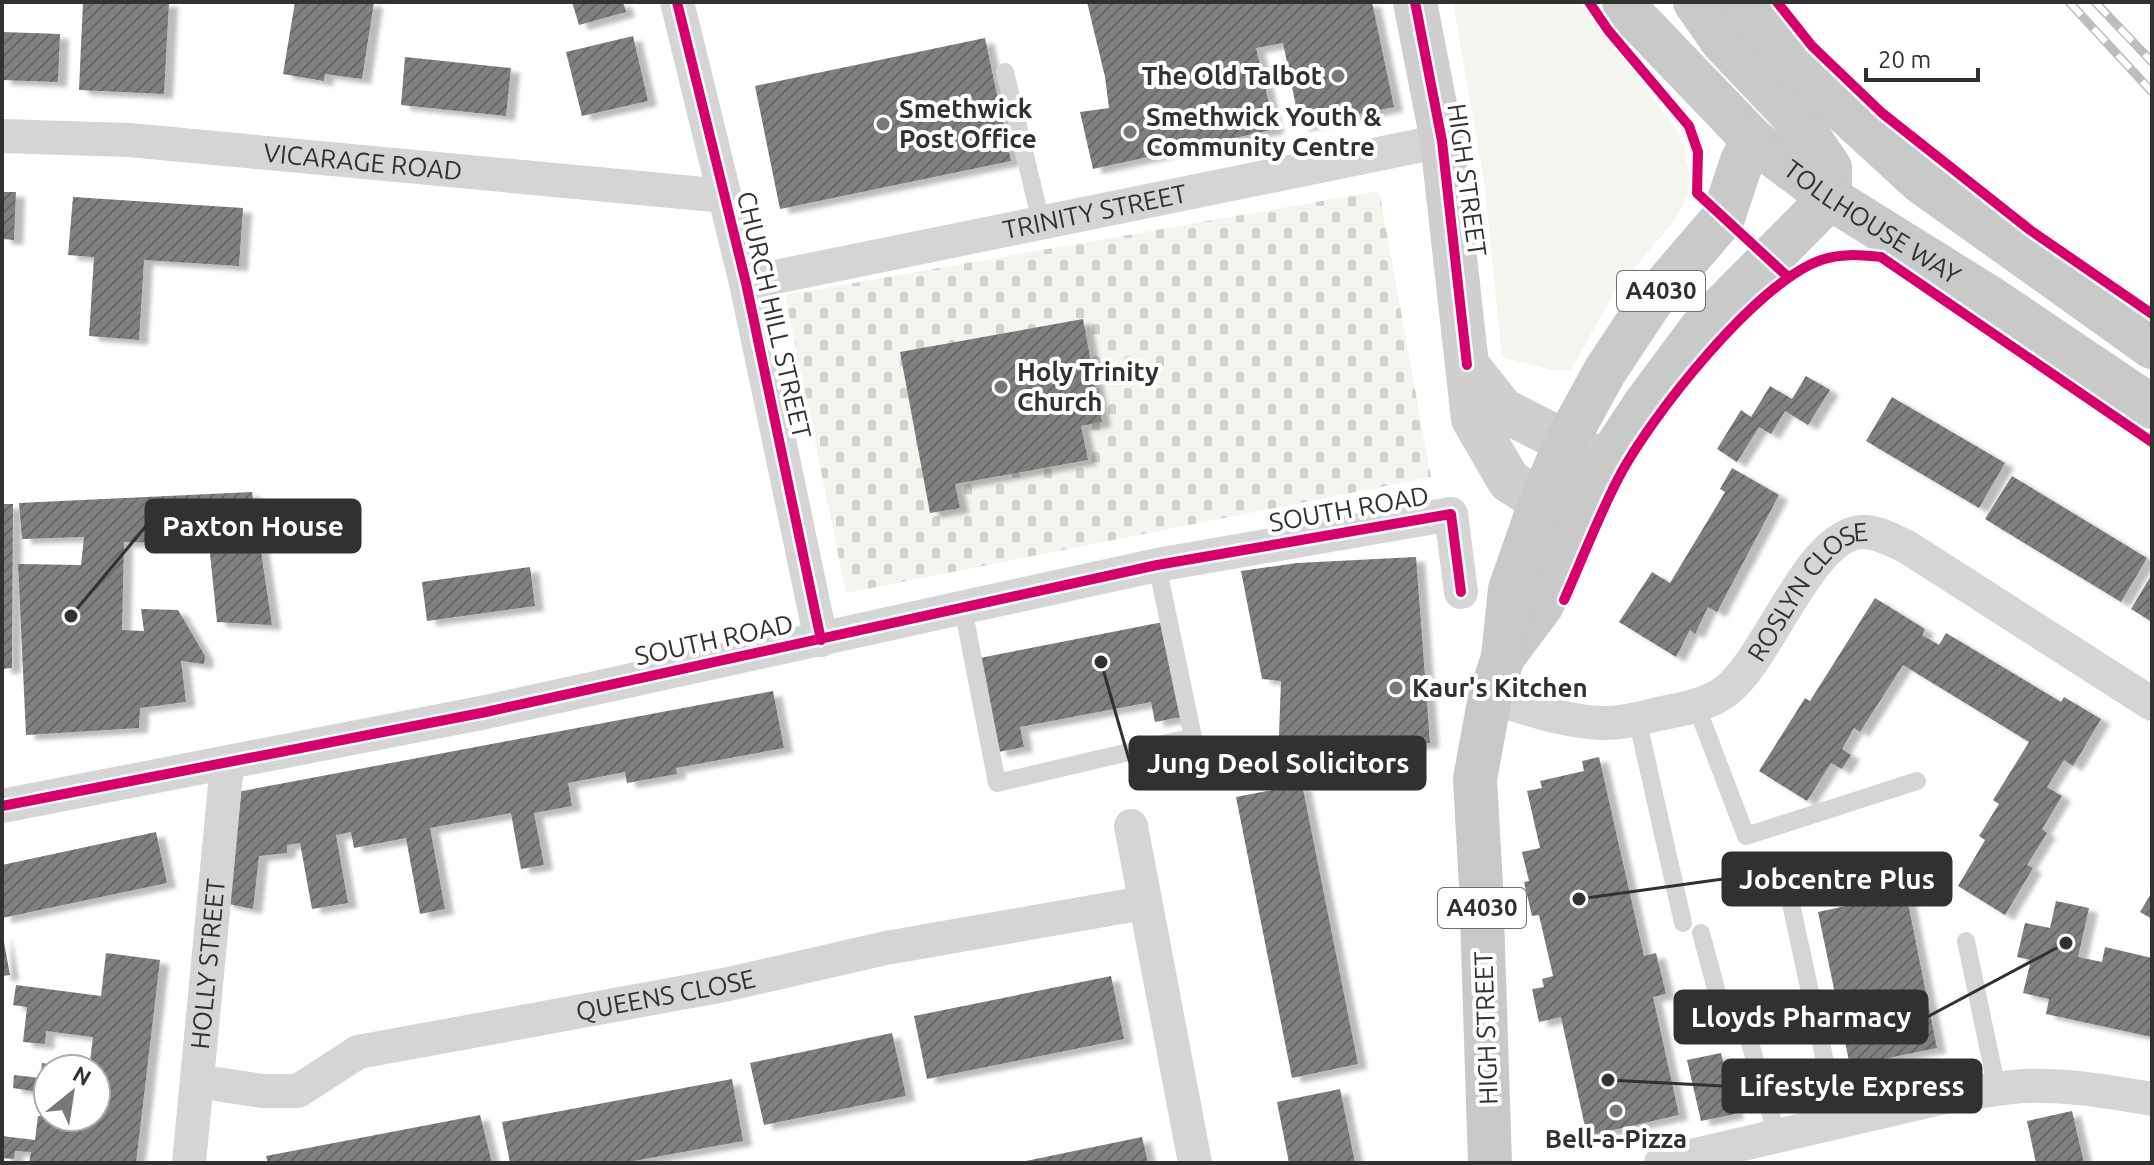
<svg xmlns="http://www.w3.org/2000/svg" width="2154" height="1165" font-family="Ubuntu,sans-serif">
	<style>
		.grass { fill: #f2f6ee }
		.cemetery { fill: url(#cemetery-stones) }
		.building { fill: url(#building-hatch); filter: url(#shadow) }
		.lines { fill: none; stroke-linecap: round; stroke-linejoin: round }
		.service { stroke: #d5d5d5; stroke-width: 18 }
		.minor { stroke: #d5d5d5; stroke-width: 34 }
		.secondary { stroke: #cfcfcf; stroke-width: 44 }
		.primary { stroke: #c9c9c9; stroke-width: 44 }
		.rail-casing { stroke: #bdbdbd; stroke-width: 9 }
		.rail { stroke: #fff; stroke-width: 6; stroke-dasharray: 18; stroke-linecap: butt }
		.cycleway-casing { stroke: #fff; stroke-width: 15 }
		.cycleway { stroke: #d6006c; stroke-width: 10 }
		.poi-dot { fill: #797979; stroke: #fff; stroke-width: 3 }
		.labels { text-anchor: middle; stroke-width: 8; stroke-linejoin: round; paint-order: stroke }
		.shield { fill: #fff; stroke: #6f6f6f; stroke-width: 2 }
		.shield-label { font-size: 24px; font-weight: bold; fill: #313131 }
		.poi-label { font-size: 26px; font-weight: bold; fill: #313131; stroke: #fff; text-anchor: start }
		.street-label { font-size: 26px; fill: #313131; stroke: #fff }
		.leader { fill: none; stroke: #313131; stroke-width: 3 }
		.callout-dot { fill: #313131; stroke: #fff; stroke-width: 3 }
		.callout { fill: #313131; stroke: #313131; stroke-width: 3 }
		.callout-label { font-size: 28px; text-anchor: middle; font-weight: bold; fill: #fff }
	</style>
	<defs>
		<pattern id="cemetery-stones" width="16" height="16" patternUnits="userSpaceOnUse" patternTransform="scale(2)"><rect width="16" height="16" fill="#f2f6ee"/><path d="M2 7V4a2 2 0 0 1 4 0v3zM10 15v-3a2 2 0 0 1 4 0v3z" fill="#d0d3cd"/></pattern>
		<pattern id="building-hatch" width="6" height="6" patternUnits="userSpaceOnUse" patternTransform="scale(2)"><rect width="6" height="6" fill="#808080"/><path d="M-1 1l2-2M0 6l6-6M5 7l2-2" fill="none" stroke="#696969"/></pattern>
		<filter id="shadow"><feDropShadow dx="9" dy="5" stdDeviation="2" flood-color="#0004"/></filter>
	</defs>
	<rect width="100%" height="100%" fill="#fff"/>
	<!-- grass -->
	<path class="grass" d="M1453 2H1583L1681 136 1692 186 1675 220 1615 291 1571 370H1552L1502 357 1485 188Z"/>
	<!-- cemetery -->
	<path class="cemetery" d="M1379 191 1431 477 846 593 785 295Z"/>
	<!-- building -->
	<path class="building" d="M83 2H169L164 94 79 90Z
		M295 2H374L362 79 325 74 324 81 283 74Z
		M572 2H623L626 12 579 25Z
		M1087 2H1372L1394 107 1300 126 1283 43 1256 48 1275 129 1093 169 1080 112 1109 108 1105 77Z
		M2 32 60 34 58 82 2 80Z
		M633 36 648 101 582 116 566 52Z
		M985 38 1011 161 780 209 755 86Z
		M405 57 511 68 506 116 401 105Z
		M2 192H16L14 240 2 239Z
		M73 197 243 208 239 266 144 260 139 340 89 336 94 257 68 255Z
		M1083 319 1102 422 1081 426 1088 460 955 484 960 508 930 513 900 352Z
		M1806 376 1830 390 1808 425 1785 411 1771 434 1759 427 1737 462 1717 449 1741 410 1751 417 1770 386 1792 399Z
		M1892 397 2005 463 1979 508 1866 441Z
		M1732 468 1779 495 1717 612 1708 607 1695 634 1690 630 1676 657 1619 622 1652 572 1670 583 1725 492 1720 489Z
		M2012 476 2147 558 2121 602 1985 519Z
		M252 492 272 625 217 622 209 544 124 542 122 630 144 631 141 609 178 610 205 656 204 664 181 661 186 702 140 708 139 728 26 735 18 564 81 565 84 537 22 539 19 503Z
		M2 504H13L12 668 2 669Z
		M1416 557 1430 743 1278 761 1281 681 1262 679 1241 571 1297 563Z
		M530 567 535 606 427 621 422 582Z
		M2152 574V622L2131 609Z
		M1875 598 1925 629 1922 635 1939 645 1946 633 2061 702 2064 697 2101 719 2073 766 2064 760 2047 787 2062 796 2042 829 2047 833 2027 865 2033 868 2005 915 1958 886 1985 840 1979 836 1999 804 1993 800 2029 742 1903 665 1860 732 1854 728 1842 749 1851 755 1842 769 1831 763 1807 801 1759 771 1805 698 1810 701Z
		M1163 622 1181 717 1155 722 1151 702 1020 727 1024 747 998 752 980 658Z
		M773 691 784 748 676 768 677 774 627 783 625 772 568 783 572 806 534 813 544 865 521 869 511 813 430 828 445 909 420 914 406 838 354 848 351 832 336 835 348 903 312 909 300 843 287 845V853L259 856 253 909 224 903 232 793Z
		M1599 757 1644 956 1656 953 1666 994 1653 997 1679 1115 1587 1136 1561 1017 1539 1022 1532 989 1544 987 1542 979 1553 976 1539 915 1532 916 1524 882 1529 881 1522 852 1540 848 1527 791 1542 788 1540 781 1584 771 1582 761Z
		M1302 784 1358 1064 1292 1078 1236 797Z
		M156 832 167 883 2 918V865Z
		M2152 892V919L2140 912Z
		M1906 893 1937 1048 1850 1066 1818 912Z
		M2056 901 2089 908 2078 957 2102 962 2105 947 2152 958V1037L2046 1014 2049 999 2023 993 2031 960 2017 957 2025 923 2050 928Z
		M2 931 10 975 2 976Z
		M106 953 160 960 136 1163H29L31 1152 15 1151 14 1159 2 1158V1136L35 1140 38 1116 96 1117V1069H89L93 1037 46 1031 45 1044 23 1042 27 1007 13 1005 16 985 101 996Z
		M1111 976 1124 1039 927 1079 914 1016Z
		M892 1033 906 1096 764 1125 750 1063Z
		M1721 1053 1735 1114 1701 1121 1687 1060Z
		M42 1063 74 1067 48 1069V1102L37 1101 38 1092 13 1088 14 1075 40 1078Z
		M732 1079 743 1141 623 1163H510L502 1122Z
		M1340 1089 1355 1163H1289L1277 1102Z
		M2072 1111 2084 1163H2036L2027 1121Z
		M480 1115 492 1163H268L266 1156Z
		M1142 1137 1148 1163H1021V1162Z"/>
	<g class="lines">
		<!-- service -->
		<path class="service" d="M1005 72 1041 222
			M963 608 997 783 1193 737 1157 565
			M1696 705 1746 836 1917 781
			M1637 718 1683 923
			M1790 899 1838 1122
			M1701 933 1719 1000 1746 1029 1777 1136
			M1966 941 1997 1089"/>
		<!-- minor -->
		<g class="minor">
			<path d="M677 2 746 283 821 640"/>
			<path id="s1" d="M2 136 129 140 725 196"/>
			<path id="s2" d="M746 283 1442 141"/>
			<path id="s3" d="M1490 697C1527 708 1564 722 1603 723 1622 724 1644 717 1663 713 1684 709 1709 704 1726 691 1768 660 1809 534 1862 532 1878 531 1893 541 1907 547L2152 704"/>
			<path d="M2 806 486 712 1157 565 1451 514 1461 592"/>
			<path d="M1131 826 1195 1163"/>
			<path id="s4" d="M197 1081 263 1091H298L358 1052 724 985 886 948 1144 903"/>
			<path id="s5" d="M189 1163 227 764"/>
			<path d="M1661 1163 1949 1096C1973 1093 1998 1088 2023 1086 2066 1084 2109 1092 2152 1099"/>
		</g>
		<!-- secondary -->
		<path class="secondary" d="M1415 2 1442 141 1473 419 1509 481 1541 501 1561 508 1569 492
			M1467 365 1503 410 1599 459"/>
		<!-- primary -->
		<g class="primary">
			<path id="s6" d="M1624 2 1631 13 1753 140 1830 198 1989 297 2152 407"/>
			<path d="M1695 2 1722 41 1799 122 1830 168V198"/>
			<path d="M1741 2 1787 59 1921 182 2152 347"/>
			<path d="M1503 657 1542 605 1606 463 1647 401 1702 327 1830 198"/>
			<path d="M1490 1163 1481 886 1475 779 1490 697 1503 657 1510 589 1541 501 1566 442 1605 371 1650 303 1723 218 1742 161 1753 140"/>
		</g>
		<!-- rail casing -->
		<g class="rail-casing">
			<path id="rail" d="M2069 2 2152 92
				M2095 2 2152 62"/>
		</g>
		<!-- rail -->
		<use href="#rail" class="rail"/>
		<!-- cycleway casing -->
		<g class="cycleway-casing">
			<path id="cycleway" d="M677 2 746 283 821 640
				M1415 2 1442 141 1467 365
				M1589 2 1608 30 1689 126 1698 152 1697 193 1788 277
				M1777 2 1812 46 1882 113 2030 230 2152 314
				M1564 600C1582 560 1598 517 1619 477 1651 416 1756 283 1821 260 1841 253 1860 255 1881 257L2152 442
				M2 806 486 712 1157 565 1451 514 1461 592"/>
		</g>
		<!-- cycleway -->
		<use href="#cycleway" class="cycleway"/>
	</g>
	<!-- markers -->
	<g class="poi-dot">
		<circle cx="1338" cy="76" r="8"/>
		<circle cx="883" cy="124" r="8"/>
		<circle cx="1130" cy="132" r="8"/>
		<circle cx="1001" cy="387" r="8"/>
		<circle cx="1396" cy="688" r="8"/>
		<circle cx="1616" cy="1111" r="8"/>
	</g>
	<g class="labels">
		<!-- shield labels -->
		<g class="shield">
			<rect x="1617" y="271" width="88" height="40" rx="6"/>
			<rect x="1438" y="888" width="88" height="40" rx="6"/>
		</g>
		<g class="shield-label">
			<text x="1661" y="299">A4030</text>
			<text x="1482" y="916">A4030</text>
		</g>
		<!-- poi labels -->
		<g class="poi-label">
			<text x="1322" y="85" text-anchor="end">The Old Talbot</text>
			<text x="899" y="118">Smethwick<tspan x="899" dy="30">Post Office</tspan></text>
			<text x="1146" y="126">Smethwick Youth &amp;<tspan x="1146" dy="30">Community Centre</tspan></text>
			<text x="1017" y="381">Holy Trinity<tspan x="1017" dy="30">Church</tspan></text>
			<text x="1412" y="697">Kaur's Kitchen</text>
			<text x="1616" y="1148" text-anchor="middle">Bell-a-Pizza</text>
		</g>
		<!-- street labels -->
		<g class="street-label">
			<text dy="9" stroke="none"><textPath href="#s1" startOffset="362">VICARAGE ROAD</textPath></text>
			<text transform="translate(1467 180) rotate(82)" y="9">HIGH STREET</text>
			<text dy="9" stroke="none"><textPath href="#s2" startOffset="356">TRINITY STREET</textPath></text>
			<text dy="9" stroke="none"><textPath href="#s6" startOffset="334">TOLLHOUSE WAY</textPath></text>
			<text transform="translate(774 315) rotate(77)" y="9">CHURCH HILL STREET</text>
			<text transform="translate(1349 509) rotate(-10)" y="9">SOUTH ROAD</text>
			<text dy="9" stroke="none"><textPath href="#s3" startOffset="376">ROSLYN CLOSE</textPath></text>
			<text transform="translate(714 640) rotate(-12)" y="9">SOUTH ROAD</text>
			<text dy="9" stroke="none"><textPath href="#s5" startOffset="200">HOLLY STREET</textPath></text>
			<text dy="9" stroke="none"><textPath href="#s4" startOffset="486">QUEENS CLOSE</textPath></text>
			<text transform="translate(1486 1028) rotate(-92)" y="9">HIGH STREET</text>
		</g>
	</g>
	<!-- callouts -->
	<path class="leader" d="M71 616L146 526M1101 662L1130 763M1579 899L1723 879M2066 943L1927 1017M1608 1080L1723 1086"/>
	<g class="callout-dot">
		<circle cx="71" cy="616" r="8"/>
		<circle cx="1101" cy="662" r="8"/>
		<circle cx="1579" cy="899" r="8"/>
		<circle cx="2066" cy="943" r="8"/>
		<circle cx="1608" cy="1080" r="8"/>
	</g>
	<g class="callout">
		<rect x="146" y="500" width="214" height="52" rx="8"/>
		<rect x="1130" y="737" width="295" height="52" rx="8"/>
		<rect x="1723" y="853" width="228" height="52" rx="8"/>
		<rect x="1675" y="991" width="252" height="52" rx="8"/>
		<rect x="1723" y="1060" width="258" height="52" rx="8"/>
	</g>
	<g class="callout-label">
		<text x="253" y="536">Paxton House</text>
		<text x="1278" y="773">Jung Deol Solicitors</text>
		<text x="1837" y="889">Jobcentre Plus</text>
		<text x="1801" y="1027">Lloyds Pharmacy</text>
		<text x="1852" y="1096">Lifestyle Express</text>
	</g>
	<!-- border -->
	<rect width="2154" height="1165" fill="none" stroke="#313131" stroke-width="8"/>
	<!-- north arrow -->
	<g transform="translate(72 1093) rotate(30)"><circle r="38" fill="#ffffff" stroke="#adadad" stroke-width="2"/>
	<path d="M0-6L14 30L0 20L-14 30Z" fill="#797979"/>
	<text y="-12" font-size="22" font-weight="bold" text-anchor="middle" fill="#313131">N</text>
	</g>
	<!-- scale -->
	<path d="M1866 68v12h112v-12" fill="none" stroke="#313131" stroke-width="4"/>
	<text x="1878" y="68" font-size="24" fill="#313131" stroke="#ffffff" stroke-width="6" paint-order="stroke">20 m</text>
</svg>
